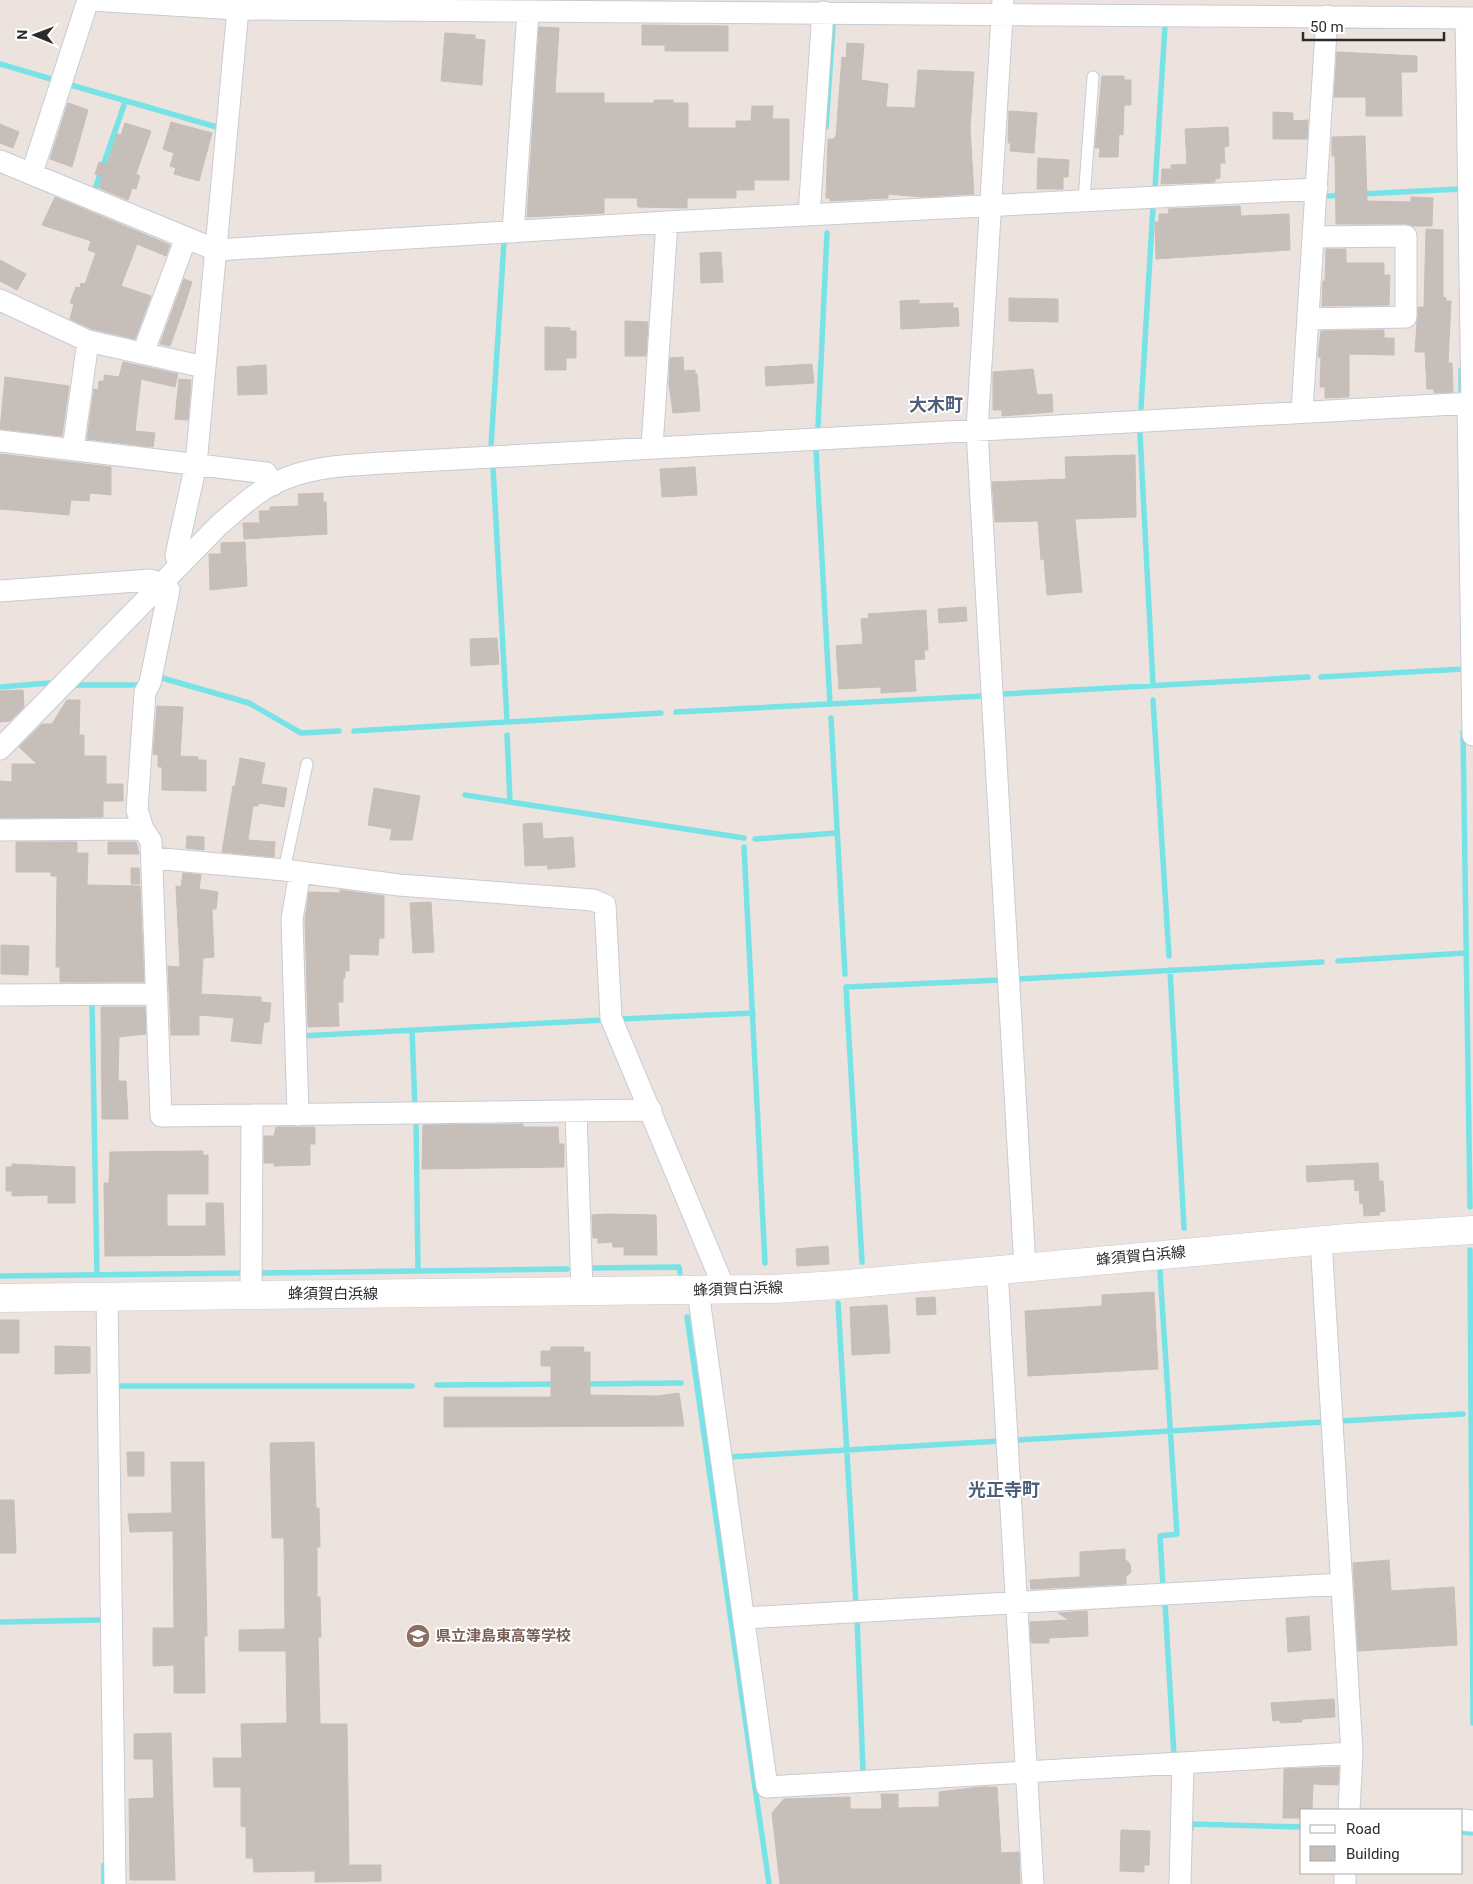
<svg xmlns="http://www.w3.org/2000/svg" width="1473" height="1884" font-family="Roboto,'Noto Sans JP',sans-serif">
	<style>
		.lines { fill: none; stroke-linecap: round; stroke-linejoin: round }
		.stream { stroke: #78e3e7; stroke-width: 5.5 }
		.building { fill: #c5beb9; stroke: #c7beb8 }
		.lane-casing { stroke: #c6ccd4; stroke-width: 13 }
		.street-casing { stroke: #c6ccd4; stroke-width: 23 }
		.secondary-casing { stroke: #c6ccd4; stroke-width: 29 }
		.lane { stroke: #fff; stroke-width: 11 }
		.street { stroke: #fff; stroke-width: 21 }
		.secondary { stroke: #fff; stroke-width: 28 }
		.labels { text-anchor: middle; stroke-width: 4; stroke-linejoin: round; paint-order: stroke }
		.street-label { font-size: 15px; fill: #2b2b2b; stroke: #fff }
		.education-label { font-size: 15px; font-weight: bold; fill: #785e54; stroke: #fff; text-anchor: start }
		.quarter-label { font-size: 18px; font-weight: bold; fill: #4e6079; stroke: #fff }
	</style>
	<rect width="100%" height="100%" fill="#ece3de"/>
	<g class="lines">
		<!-- stream -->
		<path class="stream" d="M0 64 58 81
			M71 85 220 128
			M826 127 833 26
			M1155 188 1165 26
			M1361 194 1460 189V194
			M93 195 124 105
			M1329 196 1342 195
			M1461 370V390
			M1141 408 1153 207
			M818 426 827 233
			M1140 434 1153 685
			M491 446 504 242
			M816 451 830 704
			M493 468 507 721
			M160 673 159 677 249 703 301 733 339 731
			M1321 677 1463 669
			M75 685H143
			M0 687 49 683
			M1004 694 1308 677
			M1153 700 1169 956
			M676 712 983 696
			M831 718 845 974
			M354 731 661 713
			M1463 732 1470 1207
			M507 735 510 801
			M465 795 744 838
			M755 839 837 833
			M744 847 765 1263
			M1338 961 1465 953
			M1170 970 1184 1228
			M1019 979 1322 962
			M92 1002 97 1275
			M621 1019 753 1013
			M412 1030 415 1108
			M301 1036 604 1020
			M416 1117 418 1271
			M1470 1250 1473 1723
			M862 1262 846 987 1000 980
			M591 1268 679 1267 680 1273
			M1160 1271 1177 1534 1160 1536 1163 1587
			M262 1273 567 1269
			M0 1276 241 1273
			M838 1303 856 1604
			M687 1317 769 1884
			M584 1384 681 1383
			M437 1385 557 1384
			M114 1386H412
			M1341 1421 1463 1414
			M1018 1440 1323 1422
			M729 1457 1000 1441
			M1165 1603 1174 1756
			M857 1618 863 1770
			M0 1622 101 1620
			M1191 1829V1824L1302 1827
			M1462 1832 1473 1833
			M104 1865V1884"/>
	</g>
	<!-- building -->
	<path class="building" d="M642 25 728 26V51H665V45H642Z
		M539 27 559 28 555 93H604V103H654V100H673V103H688V128H736V121H751L752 106H773L772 119H789V180H754V190H736V198H687V208L638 207 637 198H604V213L527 217Z
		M445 33 475 35V39L485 40 482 85 441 81Z
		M847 43 864 44 861 80 888 84 886 107 915 108 918 70 974 72 970 128 974 194 921 197 888 194V198L830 201V198H826L828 139H834L836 136 842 57 846 58Z
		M1337 52 1417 56V72H1401L1402 116H1366V97H1334Z
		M1102 76H1124V80H1131V105H1124L1123 135 1119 134 1118 157H1099L1100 148H1095Z
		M68 103 88 110 72 167 50 159Z
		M1009 111 1037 113 1034 153 1010 151 1011 143H1008Z
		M1273 112 1293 113V121L1308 120 1307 139H1273Z
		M171 122 212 133 199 181 174 174 176 168 170 166 174 153 163 149Z
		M125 123 151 131 136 174 140 176 136 189 132 188 128 200 99 188 102 177 95 174 99 162 107 164 117 134 121 135Z
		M0 124 19 132 13 148 0 143Z
		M1228 127 1229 146 1224 147 1225 163H1220V178L1215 179V182L1161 184 1162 169H1171V165L1187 164 1185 129Z
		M1365 136 1367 201 1411 202V197L1433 198 1432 226H1413L1406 224H1336L1335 156H1332V137Z
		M1038 158 1069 160 1068 177H1063V189H1037Z
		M55 197 170 245 166 256 137 244 121 286 151 296 135 339 92 329 70 319 74 304 70 303 76 287 80 288 81 283 85 284 96 253 88 250 91 241 42 225Z
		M1240 206 1241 216 1289 214 1290 250 1156 259 1155 222H1159V214H1169L1168 209Z
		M1426 229 1443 230V297L1446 298V301H1451L1448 363H1452L1453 392 1434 393V389H1427L1425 352H1415L1418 307H1424Z
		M1326 249H1346V263H1384V275H1390L1389 305 1322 306 1323 281H1325Z
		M721 252 723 282 701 283 700 253Z
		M0 260 26 274 17 290 0 281Z
		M184 279 192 282 184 307 170 346 160 344Z
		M1009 298 1058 299V322L1009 321Z
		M919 300V304L953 303V308H958L959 326 901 329 900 301Z
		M625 321 648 322 646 356H625Z
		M545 327 570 328V331H576V358H566V370H545Z
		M1384 330V338H1394V355L1349 354V397L1325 398V387H1320L1321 357H1318L1321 331Z
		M683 357 684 371 695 370V374H697L700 411 673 413 669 384 670 358Z
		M123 362 178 374 175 387 141 379 135 431 155 433 153 447 87 439 94 389 98 390 99 381H104V375L119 377Z
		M812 364 814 383 766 386 765 367Z
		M266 365 267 394 238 395 237 367Z
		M1033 369 1037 395 1052 394 1053 412 1002 416V410H993V372Z
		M5 377 69 386 62 436 0 429Z
		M179 379 191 380 188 420 175 419Z
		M0 454 111 467V495L90 493 89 501 71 500 69 515 0 509Z
		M1135 455 1136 517 1075 519 1082 592 1047 595 1044 559 1041 560 1038 521 995 522 992 482 1066 479 1065 457Z
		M695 467 697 495 662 497 660 469Z
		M323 493V502H326L327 534 244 539 243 523H260L259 511H270V507L299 506 298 494Z
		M245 542 247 586 210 590 209 554H221V543Z
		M966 607 967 621 939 623 938 609Z
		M926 610 928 650H924L925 659 914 660 916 691 881 693V687L839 689 836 646 863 644 861 619 869 618 868 614Z
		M497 638 499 664 471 666 470 639Z
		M23 690 24 707 10 721 0 722V691Z
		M67 700H80L79 735H84V756H106V784H123V801H103V817L0 818V781L12 782V764H37L19 747 42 724H52Z
		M157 706 183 707 180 756 198 757V760H206V791L162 790V767H158V755L153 754Z
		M240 758 265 763 261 784 287 788 284 807 259 803 258 806H253L248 840 275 842 274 857 222 852 233 786 235 787Z
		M374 788 420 796 412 840H390L392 829 368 825Z
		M542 823 543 839 573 837 575 867 548 869 547 865 525 866 523 824Z
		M187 836 204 837V850L186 848Z
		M16 842H77V853H88L87 885 140 886 144 982H60V967H56L57 876H51V872H16Z
		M108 842H136L139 854H108Z
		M131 868H139L140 884H131Z
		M183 873 201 875 199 889 218 892 216 909H212L214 957 203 958 201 994 261 997V1002L271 1003 269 1022H264L261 1044 231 1041 234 1018 199 1015V1035H171L168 966 180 967 176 886 181 887Z
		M340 890 384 896V938H379L378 955 349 954V971H345V978H343V1002H338L339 1026 308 1027 305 920 309 892 340 893Z
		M431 902 434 952 413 953 410 903Z
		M1 945 29 946 28 975 1 974Z
		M101 1007H145L146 1034 119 1037 118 1081H126L128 1119H102Z
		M523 1124V1127H558L559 1144H564V1167L422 1169 423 1125Z
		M276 1127H315V1144H310V1165L274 1166V1163H264V1136H274Z
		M203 1151V1155H208V1194H167V1226H206V1203H223L225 1255 105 1256 104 1183H109L110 1152Z
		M1378 1163 1379 1181H1383L1385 1211 1379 1212 1380 1215 1364 1216 1363 1203 1360 1204 1359 1190 1355 1191 1354 1179 1307 1182 1306 1166Z
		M12 1164 75 1167V1203H48V1195L12 1196V1191H6V1167H12Z
		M608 1214 656 1215 657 1255H624V1247H613L612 1242 598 1243V1238H593L592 1215Z
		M828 1246 829 1264 797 1266 796 1249Z
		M1154 1292 1158 1369 1028 1376 1025 1311 1102 1306V1295Z
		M935 1297 936 1314 917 1315 916 1298Z
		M887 1305 890 1353 852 1355 850 1307Z
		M0 1320H19V1353H0Z
		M55 1346 90 1347V1373L55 1374Z
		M551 1347H584L583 1352H590V1395L657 1396 679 1393 684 1426 444 1427V1397H551V1366H541V1351H551Z
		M314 1442 316 1508H319L320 1547H317V1597H320L321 1637H318L320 1724H347L349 1865H381V1881L315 1882V1871L254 1872 253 1858H246V1827L241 1826V1787H214L213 1758H242L241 1724 287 1723 286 1651H239V1630L285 1629 284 1538H272L270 1443Z
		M127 1452H144V1476H128Z
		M171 1462H204L207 1636H204L205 1693H174V1665L153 1666V1628H174L173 1531 130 1532 128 1514 172 1513Z
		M0 1500H14L16 1553H0Z
		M1125 1549V1559L1130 1564 1131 1572 1126 1577V1584L1031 1589 1030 1580 1080 1577V1552Z
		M1389 1560 1391 1591 1454 1587 1457 1645 1358 1651 1353 1563Z
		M1087 1611 1088 1636 1049 1638V1643H1031L1030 1622 1069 1620 1058 1613Z
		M1309 1616 1311 1650 1288 1652 1286 1618Z
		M1334 1699 1335 1717 1302 1719V1722L1280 1723V1720L1273 1721 1271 1703Z
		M171 1733 175 1880H130L129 1799 154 1798 153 1759H134V1734Z
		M1339 1767 1338 1785 1313 1784 1312 1810H1302V1818H1283L1284 1769Z
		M980 1787H997L1001 1853 1019 1852 1020 1884H780L772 1813 784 1799 850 1797V1809H882L881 1794H898V1808L939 1807V1792Z
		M1121 1830 1150 1831 1149 1865H1144V1872L1120 1871Z"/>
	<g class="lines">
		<!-- lane casing -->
		<g class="lane-casing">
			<path id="lane" d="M1084 200 1093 77
				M284 870 307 764"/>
		</g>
		<!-- street casing -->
		<g class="street-casing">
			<path id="street" d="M90 0 238 9 1473 18
				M1003 0 977 430 1025 1267
				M1466 18 1472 403
				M0 161 216 250 667 222 1317 189
				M32 173 88 0
				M809 215 823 12
				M513 232 528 11
				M0 300 88 341 204 367
				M1309 319 1406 317V236L1314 237
				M143 353 186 238
				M1468 403 1473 735
				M1302 411 1327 16
				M0 441 266 473 273 485
				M652 447 667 222
				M73 449 88 341
				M179 565 176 555 196 464 238 9
				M0 591 150 580 162 584 169 590 150 683 145 692 137 810 143 829 151 841 161 1116 252 1115 251 1294
				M0 749 219 525C239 508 260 488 284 479 316 466 350 465 383 463L1473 403
				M0 830 143 829
				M153 858 284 870 399 885 593 900 605 905 611 1018 725 1290
				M0 995 157 994
				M576 1111 582 1291
				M252 1115 651 1110
				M298 1115 292 919 300 872
				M1321 1240 1352 1753 1349 1810
				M997 1269 1033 1884
				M698 1291 767 1787 1352 1753
				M107 1296 115 1884
				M744 1618 1342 1584
				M1462 1820 1473 1821
				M1180 1884 1183 1764
				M1345 1884V1873"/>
		</g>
		<!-- secondary casing -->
		<g class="secondary-casing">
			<path id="secondary" d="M0 1298 774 1289 837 1285 1347 1238 1473 1230"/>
		</g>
		<!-- lane -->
		<use href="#lane" class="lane"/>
		<!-- street -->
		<use href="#street" class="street"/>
		<!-- secondary -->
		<use href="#secondary" class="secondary"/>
	</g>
	<!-- icons -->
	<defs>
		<g id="school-disc" transform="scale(1.25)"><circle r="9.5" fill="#8d6e63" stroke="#fff"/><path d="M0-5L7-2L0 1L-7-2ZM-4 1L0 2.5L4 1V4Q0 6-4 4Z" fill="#fff"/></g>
	</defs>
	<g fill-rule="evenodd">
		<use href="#school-disc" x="418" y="1636"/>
	</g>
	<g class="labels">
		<!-- street labels -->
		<g class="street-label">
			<text transform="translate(1141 1256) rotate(-5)" y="5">蜂須賀白浜線</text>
			<text transform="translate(738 1289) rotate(-2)" y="5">蜂須賀白浜線</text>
			<text x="333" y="1299">蜂須賀白浜線</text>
		</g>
		<!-- education labels -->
		<g class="education-label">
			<text x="436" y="1641">県立津島東高等学校</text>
		</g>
		<!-- quarter labels -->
		<g class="quarter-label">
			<text x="936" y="411">大木町</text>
			<text x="1004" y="1496">光正寺町</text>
		</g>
	</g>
	<!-- legend -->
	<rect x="1300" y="1809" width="162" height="65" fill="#ffffff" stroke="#aaaaaa"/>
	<rect x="1310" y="1825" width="25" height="8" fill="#ffffff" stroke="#aaaaaa"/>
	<text x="1346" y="1834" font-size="15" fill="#2b2b2b">Road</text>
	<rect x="1310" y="1846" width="25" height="15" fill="#c5beb9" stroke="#aaaaaa"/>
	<text x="1346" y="1859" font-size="15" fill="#2b2b2b">Building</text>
	<!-- north arrow -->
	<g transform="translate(35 35) rotate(271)" stroke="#ffffff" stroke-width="4" paint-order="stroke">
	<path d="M0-4L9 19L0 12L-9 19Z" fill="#2b2b2b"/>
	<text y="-8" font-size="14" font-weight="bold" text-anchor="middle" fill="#2b2b2b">N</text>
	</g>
	<!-- scale -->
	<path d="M1303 32v8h141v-8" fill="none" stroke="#2b2b2b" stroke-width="2.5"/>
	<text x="1310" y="32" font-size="15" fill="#2b2b2b" stroke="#ffffff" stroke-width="4" paint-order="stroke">50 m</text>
</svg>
